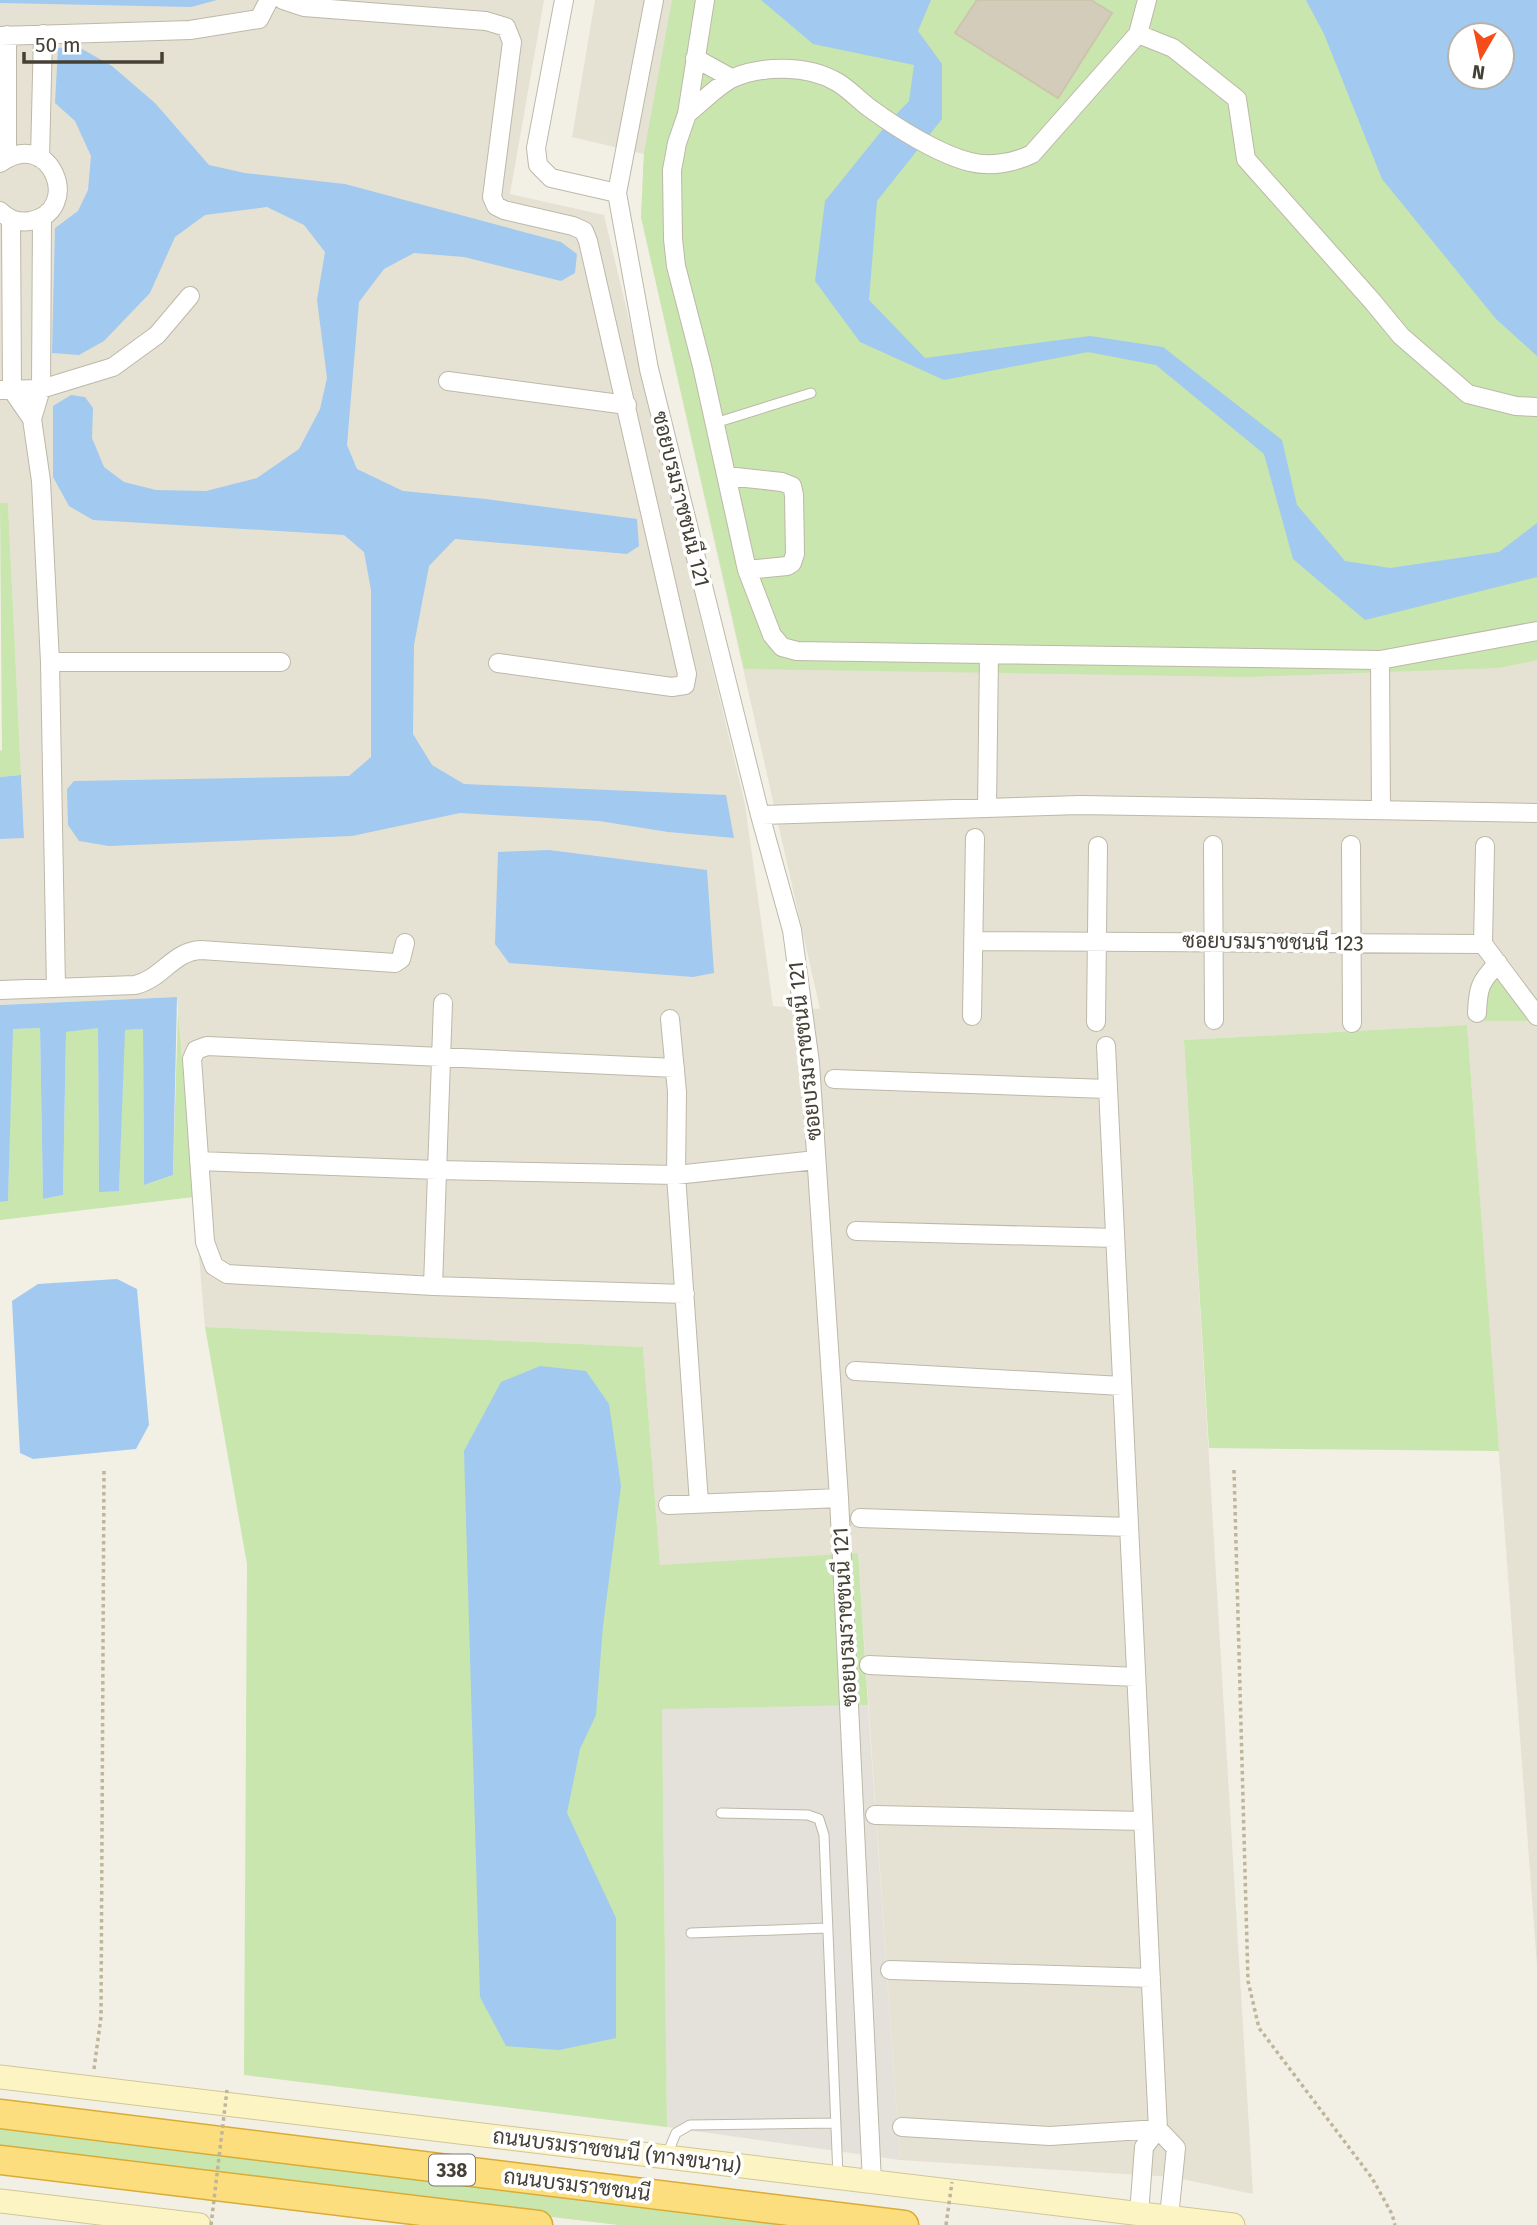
<svg xmlns="http://www.w3.org/2000/svg" width="1537" height="2225" font-family="'Fira Sans',Sarabun,sans-serif">
	<style>
		.residential { fill: #e6e2d3; fill-rule: evenodd }
		.industrial { fill: #e4e1da }
		.green { fill: #c8e6ae; fill-rule: evenodd }
		.water { fill: #a2c9ef; fill-rule: evenodd }
		.building { fill: #d4ccbb; stroke: #cec4ae; stroke-width: 2 }
		.lines { fill: none; stroke-linecap: round; stroke-linejoin: round }
		.service-casing { stroke: #bdb8a8; stroke-width: 11 }
		.minor-casing { stroke: #bdb8a8; stroke-width: 20 }
		.secondary-casing { stroke: #d2c696; stroke-width: 25 }
		.trunk-casing { stroke: #daac37; stroke-width: 31 }
		.path { stroke: #bfb59a; stroke-width: 3.5; stroke-dasharray: 3.5 3.5; stroke-linecap: butt }
		.service { stroke: #fff; stroke-width: 9 }
		.minor { stroke: #fff; stroke-width: 18 }
		.secondary { stroke: #fdf4c4; stroke-width: 23 }
		.trunk { stroke: #fcde7e; stroke-width: 28 }
		.path-bridge { stroke: #bfb59a; stroke-width: 3.5; stroke-dasharray: 3.5 3.5; stroke-linecap: butt }
		.labels { text-anchor: middle; stroke-width: 7; stroke-linejoin: round; paint-order: stroke }
		.shield { fill: #fff; stroke: #7d7972; stroke-width: 2 }
		.shield-label { font-size: 19px; font-weight: bold; fill: #454035 }
		.street-label { font-size: 21px; fill: #454035; stroke: #fff }
	</style>
	<rect width="100%" height="100%" fill="#f2efe5"/>
	<!-- residential -->
	<path class="residential" d="M0 0H544L510 194 604 215 745 804 773 1006 820 1009 641 217 644 154 572 137 595 0H1537V1966L1467 1025 1184 1040 1253 2194 1172 2177 900 2160 858 1553 660 1566 643 1347 205 1327 177 997 0 1005V839L24 837 8 503H0ZM1460 35H1502V77H1460Z"/>
	<!-- industrial -->
	<path class="industrial" d="M868 1705 900 2160 667 2127 662 1708Z"/>
	<!-- green -->
	<path class="green" d="M672 0H1537V660L1498 668 1247 677 744 669 641 217 644 153ZM1460 35H1502V77H1460Z
		M0 503H8L21 775 0 777V751L2 750Z
		M1495 974 1509 986 1528 1021H1485L1483 987Z
		M178 1011 194 1197 0 1220V1202L8 1201 12 1029 40 1028 43 1199 63 1195 66 1032 98 1027 99 1191H119L124 1030 143 1029 144 1185 173 1175Z
		M1467 1025 1499 1451 1209 1448 1184 1040Z
		M205 1327 643 1347 660 1565 858 1553 868 1705 662 1709 667 2127 244 2075 247 1564Z
		M0 2129 787 2225H619L0 2151Z"/>
	<!-- water -->
	<path class="water" d="M0 0H217L191 7 0 3Z
		M761 0H931L918 31 942 64V119L877 201 869 300 925 358 1090 336 1163 347 1282 440 1297 505 1345 561 1390 568 1499 552 1537 523V577L1365 620 1293 559 1264 454 1156 365 1088 352 944 380 860 342 815 281 825 201 887 124 909 101 914 65 813 44Z
		M1306 0H1537V356L1496 319 1382 179 1324 34ZM1460 35H1502V77H1460Z
		M77 46 112 66 155 103 209 165 245 173 345 184 561 242 577 254 575 273 561 281 464 257 414 253 384 269 359 302 347 445 357 469 403 491 486 499 637 519 639 546 627 554 455 539 429 566 414 645 413 734 432 765 464 784 726 795 734 838 668 832 599 821 460 813 352 836 109 846 79 841 68 825 67 789 74 781 349 776 371 757V590L364 552 344 535 93 520 69 506 53 477V406L71 395 85 397 93 408 92 438 104 467 124 482 156 490 206 491 257 478 299 449 320 409 327 378 317 300 325 252 304 225 267 207 205 215 175 237 150 293 104 341 79 355 52 353 55 228 78 211 88 190 91 156 75 121 55 103 58 48Z
		M21 775 24 838 0 839V777Z
		M549 850 707 870 714 973 693 977 509 963 495 944 498 852Z
		M177 997 173 1175 144 1185 143 1029 125 1030 119 1191 99 1192 98 1028 66 1032 63 1195 43 1199 40 1028 13 1029 8 1201 0 1202V1005Z
		M117 1279 137 1289 149 1425 136 1449 33 1459 20 1453 12 1301 38 1284Z
		M540 1366 586 1371 609 1404 621 1486 603 1626 596 1715 580 1749 567 1813 616 1918V2038L559 2050 506 2046 480 1997 464 1451 501 1382Z"/>
	<!-- building -->
	<path class="building" d="M977 0H1091L1112 13 1058 98 955 33Z"/>
	<g class="lines">
		<!-- service casing -->
		<g class="service-casing">
			<path id="service" d="M715 423 811 393
				M721 1813 808 1815 819 1819 824 1835 838 2176
				M691 1933 827 1928
				M666 2157 676 2133 690 2125 835 2123"/>
		</g>
		<!-- minor casing -->
		<g class="minor-casing">
			<path id="minor" d="M283 0 304 7 486 21 506 27 512 42 492 197 496 206 504 210 573 226 584 231 588 241 687 674 685 685 672 687 498 663
				M564 0 536 148 538 165 551 178 617 193 649 369 760 815 792 930 810 1063 839 1498 872 2182
				M705 0 687 114 677 143 672 170 673 239 676 266 702 366 747 570 772 635 782 647 797 651 1380 660 1537 631
				M1138 34 1173 48 1237 99 1246 159 1373 302 1401 336 1468 394 1516 406 1537 407
				M0 36 190 30 259 19 269 0
				M695 58 731 78
				M687 114C700 104 719 84 733 78 764 65 808 65 837 82 849 89 860 101 871 109 897 128 938 154 970 162 990 167 1014 163 1032 154L1138 34 1147 0
				M7 158V35
				M40 158 43 34
				M0 163C51 126 84 211 30 221 19 223 8 219 0 211
				M617 193 654 0
				M11 219 12 390 32 419 41 389 42 217
				M448 381 627 405
				M0 390 41 389 113 367 157 335 190 296
				M32 419 41 481 50 662 56 988
				M727 476 782 482 792 486 794 495 795 554 792 563 787 566 747 570
				M1380 660 1381 810
				M50 662H281
				M987 808 989 654
				M760 815 1080 805 1537 813
				M1213 845 1214 1020
				M1351 845 1352 1023
				M973 941 1483 944 1537 1016
				M1483 944 1485 846
				M0 990 135 985C162 979 173 951 201 950L395 963 401 959 405 943
				M1477 1013C1478 987 1480 982 1498 963
				M972 1016 975 838
				M670 1019 677 1092 676 1175 699 1503
				M1096 1022 1098 846
				M675 1068 207 1046 196 1050 192 1059 205 1242 214 1266 227 1274 433 1286 685 1294
				M834 1079 1107 1089
				M199 1161 437 1170 676 1175 816 1160
				M856 1231 1115 1238
				M433 1286 443 1003
				M855 1371 1122 1386
				M668 1505 839 1498
				M860 1518 1129 1527
				M869 1665 1136 1677
				M875 1815 1143 1821
				M890 1970 1151 1978
				M902 2127 1050 2136 1158 2129 1106 1046
				M1139 2214 1144 2147 1158 2129 1176 2148 1169 2217"/>
		</g>
		<!-- secondary casing -->
		<g class="secondary-casing">
			<path id="secondary" d="M0 2077 1233 2225
				M0 2201 199 2225"/>
		</g>
		<!-- trunk casing -->
		<g class="trunk-casing">
			<path id="trunk" d="M0 2114 904 2225
				M0 2160 538 2225"/>
		</g>
		<!-- path -->
		<path class="path" d="M1234 1470 1248 1981 1259 2028 1372 2178 1392 2214 1395 2225
			M94 2069 101 2017 104 1470"/>
		<!-- service -->
		<use href="#service" class="service"/>
		<!-- minor -->
		<use href="#minor" class="minor"/>
		<!-- secondary -->
		<use href="#secondary" class="secondary"/>
		<!-- trunk -->
		<use href="#trunk" class="trunk"/>
		<!-- path-bridge -->
		<path class="path-bridge" d="M211 2225 227 2090
			M946 2225 952 2182"/>
	</g>
	<g class="labels">
		<!-- shield labels -->
		<rect class="shield" x="429" y="2154.5" width="46" height="31" rx="5"/>
		<g class="shield-label">
			<text x="452" y="2177">338</text>
		</g>
		<!-- street labels -->
		<g class="street-label">
			<text transform="translate(681 499) rotate(76)" y="7">ซอยบรมราชชนนี 121</text>
			<text transform="translate(1273 942) rotate(1)" y="7">ซอยบรมราชชนนี 123</text>
			<text transform="translate(805 1051) rotate(-96)" y="7">ซอยบรมราชชนนี 121</text>
			<text transform="translate(845 1617) rotate(-93)" y="7">ซอยบรมราชชนนี 121</text>
			<text transform="translate(617 2151) rotate(7)" y="7">ถนนบรมราชชนนี (ทางขนาน)</text>
			<text transform="translate(577 2185) rotate(7)" y="7">ถนนบรมราชชนนี</text>
		</g>
	</g>
	<!-- north arrow -->
	<g transform="translate(1481 56) rotate(189)"><circle r="33" fill="#ffffff" stroke="#b5b3ae" stroke-width="2"/>
	<path d="M0-5L12 26L0 18L-12 26Z" fill="#f64c19"/>
	<text y="-10" font-size="19" font-weight="bold" text-anchor="middle" fill="#454035">N</text>
	</g>
	<!-- scale -->
	<path d="M24 52v10h138v-10" fill="none" stroke="#454035" stroke-width="3.5"/>
	<text x="35" y="52" font-size="21" fill="#454035" stroke="#ffffff" stroke-width="5" paint-order="stroke">50 m</text>
</svg>
